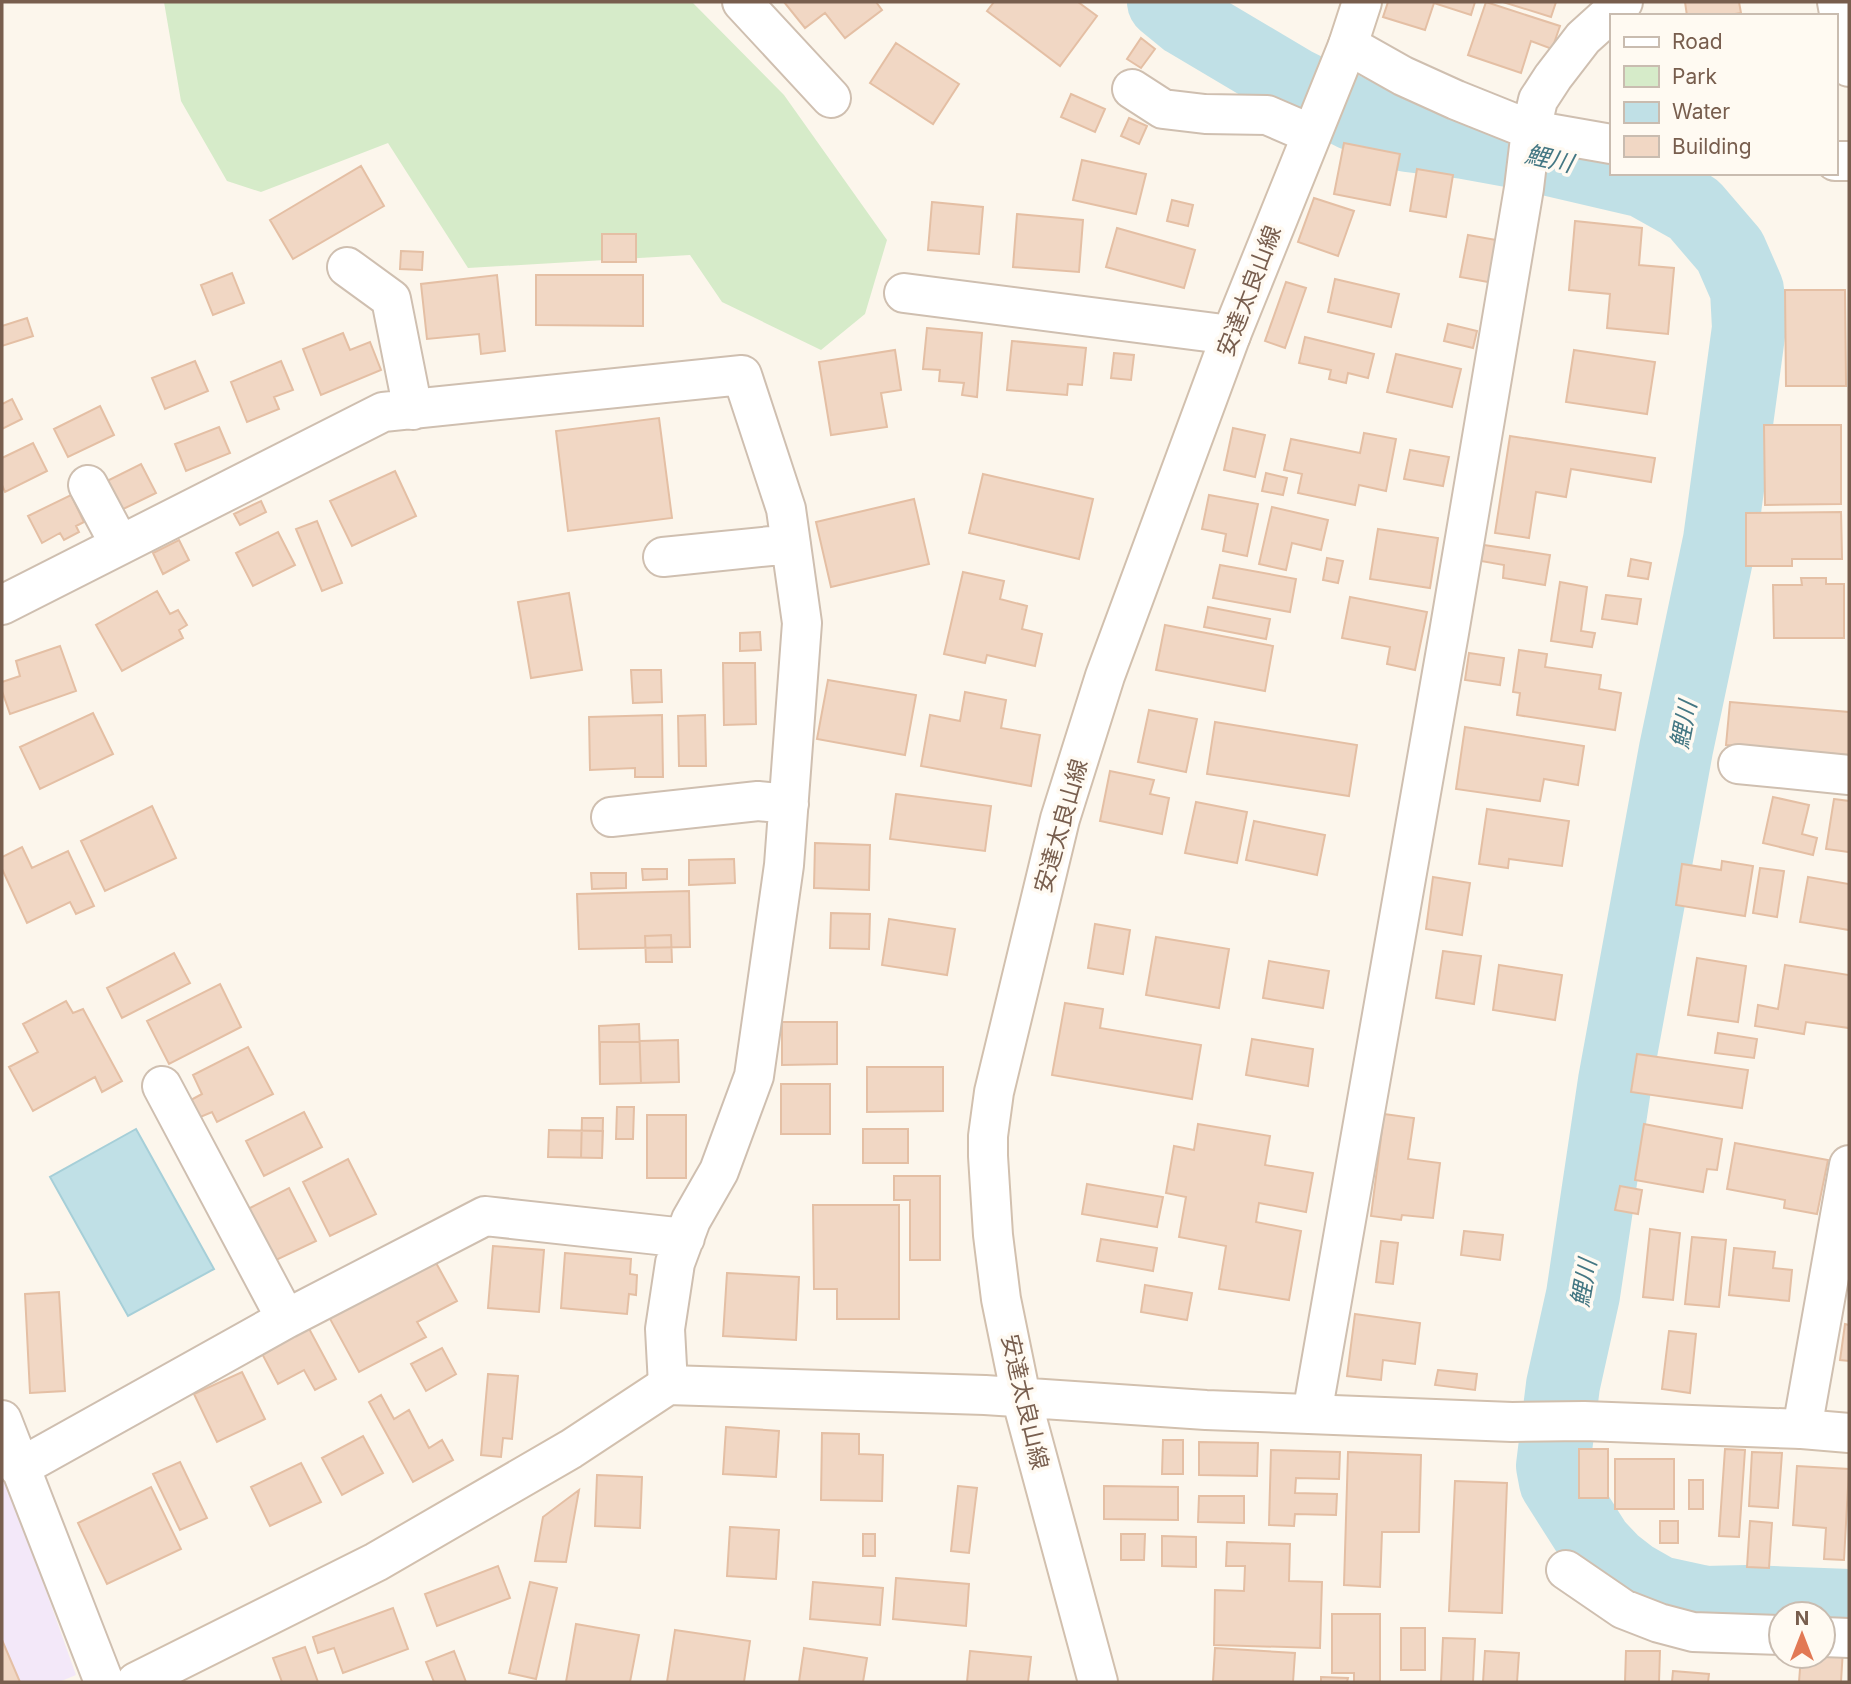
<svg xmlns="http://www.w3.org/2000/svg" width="1851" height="1684" font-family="Inter,'Noto Sans JP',sans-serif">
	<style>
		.education { fill: #f3e8f9 }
		.green { fill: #d6ebc9 }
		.water { fill: #c0e0e6; stroke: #a6cfd8; stroke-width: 2 }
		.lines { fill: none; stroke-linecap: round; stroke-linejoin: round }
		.river { stroke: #c0e0e6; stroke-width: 74 }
		.building { fill: #f1d7c4; stroke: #e4bfa4; stroke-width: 2 }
		.street-casing { stroke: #cfbfb0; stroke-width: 42 }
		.secondary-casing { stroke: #d2c0ae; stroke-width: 42 }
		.street { stroke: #fff; stroke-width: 38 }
		.secondary { stroke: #fff; stroke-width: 38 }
		.labels { text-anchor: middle; stroke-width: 7; stroke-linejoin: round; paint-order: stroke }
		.street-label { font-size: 23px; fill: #785e4e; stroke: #fffaf2 }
		.water-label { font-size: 24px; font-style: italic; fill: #447783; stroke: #fffaf2 }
	</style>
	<rect width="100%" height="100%" fill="#fcf6ec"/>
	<!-- education -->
	<path class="education" d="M2 1467 76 1675 59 1682H2Z"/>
	<!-- green -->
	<path class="green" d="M164 2H692L784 95 887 240 865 314 821 350 722 302 690 255 468 268 388 143 261 192 227 181 181 101Z"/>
	<!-- water -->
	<path class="water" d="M136 1129 214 1269 128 1316 50 1177Z"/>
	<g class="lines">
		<!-- river -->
		<path class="river" d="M1164 2 1186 20 1294 84 1352 113 1408 135 1465 142 1520 152 1644 181 1694 209 1730 251 1747 290 1749 328 1720 540 1676 749 1615 1081 1583 1295 1563 1385 1553 1466 1556 1482 1596 1545 1613 1563 1631 1577 1659 1593 1705 1603 1747 1602 1849 1606"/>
	</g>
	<!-- building -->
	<path class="building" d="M784 2H876L882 10 845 38 825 13 805 28Z
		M994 2H1078L1097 16 1060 66 987 11Z
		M1388 2H1475L1471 15 1434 3 1425 30 1383 17Z
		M1486 2 1560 26 1552 49 1531 41 1521 73 1468 55Z
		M1503 2H1556L1551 17Z
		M1685 2H1739L1741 13 1723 16H1687Z
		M1141 38 1155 49 1141 68 1127 59Z
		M896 43 959 84 933 124 870 83Z
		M1071 94 1105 109 1095 132 1061 117Z
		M1129 118 1147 126 1139 144 1121 136Z
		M1344 143 1400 154 1390 205 1334 194Z
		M1082 160 1146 174 1136 214 1073 200Z
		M361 166 384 206 293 259 270 220Z
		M1417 169 1453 175 1446 217 1410 211Z
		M1314 198 1354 211 1338 256 1298 242Z
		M1172 200 1193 205 1188 226 1167 221Z
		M932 202 983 207 979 254 928 250Z
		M1017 214 1083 220 1079 272 1013 267Z
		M1575 221 1642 228 1639 265 1674 268 1668 334 1607 328 1610 294 1569 290Z
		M1117 228 1195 250 1184 288 1106 267Z
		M602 234H636V262H602Z
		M1468 235 1502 241 1494 283 1460 277Z
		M401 251 423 252 422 270 400 269Z
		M232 273 244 303 213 315 201 285Z
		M497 275 505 351 481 354 479 334 427 339 421 284Z
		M536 275H643V326L536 325Z
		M1335 279 1399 294 1391 327 1328 312Z
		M1286 282 1306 288 1285 348 1265 341Z
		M1785 290H1845L1846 386H1786Z
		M27 318 33 336 2 346V326Z
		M1448 324 1477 331 1473 348 1444 341Z
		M927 328 982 333 977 397 962 395 964 383 939 381 940 370 923 369Z
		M343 333 350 350 370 342 381 370 321 395 303 349Z
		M1305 337 1374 354 1368 378 1348 373 1346 383 1329 379 1331 370 1299 363Z
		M1012 341 1086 348 1082 385 1068 384 1067 395 1007 390Z
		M895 350 901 390 881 393 887 427 831 435 819 362Z
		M1574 350 1655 362 1647 414 1566 402Z
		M1114 353 1134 355 1131 380 1111 378Z
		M1396 354 1461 369 1452 407 1387 392Z
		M195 361 208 391 165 409 152 378Z
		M281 361 293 390 274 397 279 409 247 422 231 382Z
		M12 399 22 419 2 429V404Z
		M100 406 114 435 68 457 54 429Z
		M659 418 672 518 568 531 556 431Z
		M1764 425H1841V504L1765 505Z
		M219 427 230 453 186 471 175 444Z
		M1233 428 1265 435 1255 477 1224 470Z
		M1364 433 1396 439 1386 491 1359 485 1355 505 1298 493 1302 474 1284 470 1291 439 1360 453Z
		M1510 436 1655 458 1651 482 1571 469 1566 497 1536 492 1529 538 1495 533Z
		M33 443 47 471 5 492 2 485V458Z
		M1410 450 1449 457 1443 486 1404 479Z
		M141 464 156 493 117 512 103 483Z
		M395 471 416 516 352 546 330 501Z
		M1266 473 1287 478 1283 495 1262 491Z
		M983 474 1093 499 1079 559 969 533Z
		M71 495 84 522 76 526 79 532 64 540 60 533 42 543 28 516Z
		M1209 495 1258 504 1247 556 1223 551 1226 534 1202 529Z
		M914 499 929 564 831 587 816 522Z
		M261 501 266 512 240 525 234 514Z
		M1272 507 1328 520 1321 550 1292 543 1286 570 1259 564Z
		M1841 512 1842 559H1792V566H1746V513Z
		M317 521 342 583 322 591 296 529Z
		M1378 529 1438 538 1430 588 1370 579Z
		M278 532 295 565 253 586 236 553Z
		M179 540 189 560 163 574 153 553Z
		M1484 545 1550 555 1545 585 1503 578 1504 565 1481 561Z
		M1327 558 1343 561 1338 583 1323 580Z
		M1631 559 1651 563 1648 579 1628 576Z
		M1220 565 1296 579 1290 612 1213 598Z
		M963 572 1004 581 1000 599 1027 606 1022 629 1042 634 1035 666 987 655 985 663 944 654Z
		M1801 578H1826V584H1844V638H1774L1773 585H1802Z
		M1560 582 1587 587 1581 631 1595 633 1592 647 1551 641Z
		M157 591 170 614 178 610 187 625 179 630 183 638 122 671 96 625Z
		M569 593 582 670 531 678 518 602Z
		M1606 595 1641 599 1637 624 1602 619Z
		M1350 597 1427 612 1415 670 1387 664 1390 647 1342 638Z
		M1208 607 1270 619 1266 639 1204 627Z
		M1165 625 1273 646 1265 691 1156 670Z
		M760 632 761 650 740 651V633Z
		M60 646 76 691 10 714 2 691V682L20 676 16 661Z
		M1519 650 1547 654 1545 667 1601 675 1599 689 1621 693 1615 730 1517 715 1520 693 1513 692Z
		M1469 653 1504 658 1500 685 1465 680Z
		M723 663H755L756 724 724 725Z
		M631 670H661L662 702 633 703Z
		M828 680 916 695 905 755 817 739Z
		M965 692 1006 700 1001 728 1040 735 1031 786 921 766 930 715 960 721Z
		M1730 702 1849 712V755L1726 745Z
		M1149 710 1197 719 1186 772 1138 762Z
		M93 713 113 754 40 789 20 747Z
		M662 715 663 777H635V768L590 770 589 717Z
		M705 715 706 766H679L678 716Z
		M1215 722 1357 745 1349 796 1207 774Z
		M1465 727 1584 746 1578 785 1544 779 1540 801 1456 789Z
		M1110 771 1154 780 1150 794 1169 798 1162 834 1100 821Z
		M896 794 991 806 985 851 890 839Z
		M1773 797 1809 805 1802 834 1817 838 1813 855 1763 843Z
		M1834 799 1849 801V852L1826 849Z
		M1196 802 1247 812 1237 863 1185 853Z
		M152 806 176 858 105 891 81 841Z
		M1487 809 1569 821 1562 866 1509 859 1508 868 1479 864Z
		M1254 821 1325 835 1317 875 1246 860Z
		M815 843 870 845 869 890 814 888Z
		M22 847 32 868 68 851 94 906 76 914 70 902 27 923 2 869V857Z
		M734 859 735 883 689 885V860Z
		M1722 861 1753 866 1745 916 1676 905 1682 864 1721 870Z
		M1760 868 1784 871 1777 917 1753 913Z
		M642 869H667V879L643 880Z
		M591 873H626V888L592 889Z
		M1433 877 1470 883 1462 935 1426 929Z
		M1808 877 1849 884V930L1800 922Z
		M689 891 690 947 579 949 577 894Z
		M831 913 870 914 869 949 830 948Z
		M889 919 955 929 947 975 882 965Z
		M1095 924 1130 930 1123 974 1088 968Z
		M671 935 672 962H646L645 936Z
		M1156 937 1229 949 1219 1008 1146 995Z
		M1443 951 1481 956 1474 1004 1436 998Z
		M174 953 190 983 122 1018 107 988Z
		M1697 958 1746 966 1738 1022 1688 1015Z
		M1269 961 1329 971 1323 1008 1263 998Z
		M1499 965 1562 975 1555 1020 1493 1010Z
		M1785 965 1849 975V1028L1806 1022 1804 1034 1755 1026 1758 1005 1778 1009Z
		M220 984 241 1027 169 1064 147 1021Z
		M66 1001 73 1013 83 1009 122 1081 102 1092 95 1077 33 1111 9 1067 38 1052 23 1024Z
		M1065 1003 1103 1009 1100 1028 1201 1045 1192 1099 1052 1075Z
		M782 1022H837V1064L782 1065Z
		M639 1024 641 1083 600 1084 599 1026Z
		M1718 1033 1757 1039 1754 1058 1715 1053Z
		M1252 1039 1313 1049 1308 1086 1246 1075Z
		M678 1040 679 1082 600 1084V1042Z
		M248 1047 273 1094 217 1122 212 1112 198 1118 189 1101 202 1094 193 1075Z
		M1637 1054 1748 1070 1742 1108 1631 1092Z
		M867 1067H943V1111L867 1112Z
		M781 1084H830V1134H781Z
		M617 1107H634L633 1139H616Z
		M304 1112 322 1147 264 1176 246 1141Z
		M1384 1114 1414 1118 1408 1159 1440 1163 1433 1218 1402 1215 1401 1220 1371 1216Z
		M647 1115H686V1178H647Z
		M582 1118H603L602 1158H581Z
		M1198 1124 1270 1136 1265 1165 1313 1173 1306 1212 1259 1203 1256 1222 1301 1231 1289 1300 1219 1289 1226 1246 1179 1237 1186 1197 1166 1193 1174 1146 1194 1150Z
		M1644 1124 1722 1139 1717 1170 1707 1169 1703 1192 1635 1180Z
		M863 1129H908V1163H863Z
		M549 1130 603 1131 602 1158 548 1157Z
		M1735 1143 1828 1160 1817 1214 1784 1208 1785 1200 1727 1189Z
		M348 1159 376 1214 330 1236 303 1182Z
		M894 1176H940V1260H910V1200H894Z
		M1087 1184 1163 1197 1157 1227 1082 1214Z
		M1620 1186 1642 1190 1638 1214 1615 1210Z
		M289 1188 316 1241 274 1261 248 1209Z
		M813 1205H899V1319H837V1289H814Z
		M1650 1229 1680 1233 1673 1300 1643 1297Z
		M1464 1231 1503 1235 1500 1260 1461 1255Z
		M1692 1237 1726 1240 1719 1307 1685 1304Z
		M1101 1239 1157 1248 1153 1271 1097 1261Z
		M1381 1241 1398 1243 1393 1284 1376 1282Z
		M493 1246 544 1250 539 1312 488 1308Z
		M1734 1248 1775 1252 1773 1268 1792 1270 1789 1301 1729 1295Z
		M565 1253 631 1259 630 1274 637 1275 636 1295 629 1294 627 1314 561 1308Z
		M435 1261 457 1301 417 1322 426 1337 359 1372 329 1317Z
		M727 1273 799 1277 796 1340 723 1336Z
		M1145 1285 1192 1293 1187 1320 1141 1312Z
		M59 1292 65 1391 30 1393 25 1294Z
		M1355 1314 1420 1323 1415 1364 1383 1360 1381 1380 1347 1376Z
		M306 1323 336 1379 315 1390 304 1370 278 1384 259 1348Z
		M1845 1324 1849 1325V1361L1840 1360Z
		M1669 1331 1696 1334 1690 1393 1662 1389Z
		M442 1348 456 1374 426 1391 411 1364Z
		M1438 1370 1477 1374 1475 1390 1435 1385Z
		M242 1372 265 1419 217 1442 194 1394Z
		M488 1374 518 1376 512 1439 503 1438 501 1457 481 1455Z
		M381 1395 394 1419 409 1410 429 1448 442 1440 453 1460 413 1482 369 1402Z
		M726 1427 779 1431 776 1477 723 1474Z
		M822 1433 859 1434V1454L883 1455 882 1501 821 1500Z
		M363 1436 383 1473 342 1495 322 1458Z
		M1163 1440H1183V1474H1162Z
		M1199 1442 1258 1443 1257 1476 1199 1475Z
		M1579 1449H1608V1498H1579Z
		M1725 1449 1745 1450 1739 1537 1719 1536Z
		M1271 1450 1340 1452 1339 1479 1296 1478 1295 1493 1337 1494 1336 1515 1295 1514 1294 1526 1269 1525Z
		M1348 1452 1421 1455 1419 1532H1382L1380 1587 1344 1585Z
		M1752 1452 1782 1453 1778 1508 1749 1506Z
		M1615 1459H1674V1509H1615Z
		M180 1462 207 1518 180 1530 153 1474Z
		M301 1463 321 1502 270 1526 251 1487Z
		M1797 1466 1849 1469 1844 1560 1824 1559 1826 1528 1793 1525Z
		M597 1475 642 1477 640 1528 595 1526Z
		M1689 1480H1703V1509H1689Z
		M1455 1481 1507 1483 1502 1613 1449 1611Z
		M958 1486 977 1488 969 1553 951 1551Z
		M1104 1486 1178 1487V1520L1104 1519Z
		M151 1487 181 1549 107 1584 78 1523Z
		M579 1490 566 1562 535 1561 543 1517Z
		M1199 1496H1244V1523L1198 1522Z
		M1660 1521H1678V1543H1660Z
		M1750 1521 1772 1523 1769 1568 1747 1567Z
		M730 1527 779 1530 776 1579 727 1576Z
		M863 1534H875V1556H863Z
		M1121 1534H1145L1144 1560H1121Z
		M1162 1536 1196 1537V1567L1162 1566Z
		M1227 1542 1290 1544 1289 1581 1322 1582 1320 1648 1214 1645 1215 1590 1244 1591 1245 1566H1226Z
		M498 1566 510 1598 437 1626 425 1594Z
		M896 1578 969 1584 966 1626 893 1619Z
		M530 1582 557 1588 536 1679 509 1673Z
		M813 1582 883 1588 880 1625 810 1619Z
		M393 1608 408 1649 343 1673 334 1648 318 1653 313 1637Z
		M1332 1614H1380V1682H1354V1673H1332Z
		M576 1624 639 1635 630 1682H566Z
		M1401 1628H1425V1670H1401Z
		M675 1630 750 1641 744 1682H667Z
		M1443 1638 1475 1639 1473 1682H1441Z
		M2 1640 20 1682H2Z
		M305 1647 318 1682H282L273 1658Z
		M804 1648 867 1658 863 1682H799Z
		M1215 1648 1295 1653 1293 1682 1213 1681Z
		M1843 1649 1841 1682H1799L1801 1656H1823Z
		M454 1651 466 1682H434L426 1662Z
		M970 1651 1031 1657 1028 1682H967Z
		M1485 1651 1519 1653 1517 1682H1483Z
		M1626 1651H1660L1659 1682H1625Z
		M1673 1671 1709 1674 1708 1682H1672Z
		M1321 1677 1348 1678 1347 1682H1321Z"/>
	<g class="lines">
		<!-- street casing -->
		<g class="street-casing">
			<path id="street" d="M742 2 831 98
				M1837 2 1849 67
				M1348 45 1403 76 1456 100 1531 130 1611 144
				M1132 89 1163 109 1205 114 1267 115 1311 134
				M1835 161H1849
				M347 267 391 299 413 410
				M904 293 1231 335
				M88 485 120 545
				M663 557 791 544
				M2 605 383 412 742 375 786 509 802 623 784 865 754 1076 719 1171 691 1220 675 1263 665 1329 668 1385
				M1738 764 1849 775
				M611 817 758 801 789 804
				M162 1086 286 1319
				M1312 1414 1449 633 1524 188 1531 130 1538 100 1553 77 1583 38 1623 2
				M2 1420 104 1682
				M1802 1429 1849 1165
				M19 1468 286 1319 485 1216 685 1238
				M1566 1570 1623 1609 1659 1623 1693 1632 1781 1635
				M1823 1637 1849 1638"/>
		</g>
		<!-- secondary casing -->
		<g class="secondary-casing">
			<path id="secondary" d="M136 1682 376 1562 571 1449 668 1385 985 1395 1206 1410 1512 1422 1584 1421 1802 1429 1849 1433
				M1098 1682 1021 1397 1001 1299 993 1235 988 1156V1136L994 1092 1060 819 1105 676 1231 335 1348 45 1362 2"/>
		</g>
		<!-- street -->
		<use href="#street" class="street"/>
		<!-- secondary -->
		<use href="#secondary" class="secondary"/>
	</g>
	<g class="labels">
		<!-- street labels -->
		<g class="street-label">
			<text transform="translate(1249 291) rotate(-69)" y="8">安達太良山線</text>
			<text transform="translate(1061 826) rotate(-74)" y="8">安達太良山線</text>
			<text transform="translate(1025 1402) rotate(77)" y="8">安達太良山線</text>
		</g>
		<!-- water labels -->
		<g class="water-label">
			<text transform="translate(1549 159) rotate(13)" y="8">鯉川</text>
			<text transform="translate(1684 725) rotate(-79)" y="8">鯉川</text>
			<text transform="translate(1584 1283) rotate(-80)" y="8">鯉川</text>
		</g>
	</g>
	<!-- border -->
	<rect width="1851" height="1684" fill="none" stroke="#785e4e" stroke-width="7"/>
	<!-- legend -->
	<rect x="1610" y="14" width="228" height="161" fill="#fffaf2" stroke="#c9bcb0" stroke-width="2"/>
	<rect x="1624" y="37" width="35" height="10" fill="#ffffff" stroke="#c9bcb0" stroke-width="2"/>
	<text x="1672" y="49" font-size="21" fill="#785e4e">Road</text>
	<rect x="1624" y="66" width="35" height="21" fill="#d6ebc9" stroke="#c9bcb0" stroke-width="2"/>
	<text x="1672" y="84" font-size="21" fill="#785e4e">Park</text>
	<rect x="1624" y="102" width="35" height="21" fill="#c0e0e6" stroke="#c9bcb0" stroke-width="2"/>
	<text x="1672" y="119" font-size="21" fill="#785e4e">Water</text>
	<rect x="1624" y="136" width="35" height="21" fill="#f1d7c4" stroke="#c9bcb0" stroke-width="2"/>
	<text x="1672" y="154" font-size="21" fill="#785e4e">Building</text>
	<!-- north arrow -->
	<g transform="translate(1802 1635)"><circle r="33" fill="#fffaf2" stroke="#c9bcb0" stroke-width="2"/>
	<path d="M0-5L12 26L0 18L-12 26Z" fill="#e27955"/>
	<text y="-10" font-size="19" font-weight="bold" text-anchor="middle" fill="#785e4e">N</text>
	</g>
</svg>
